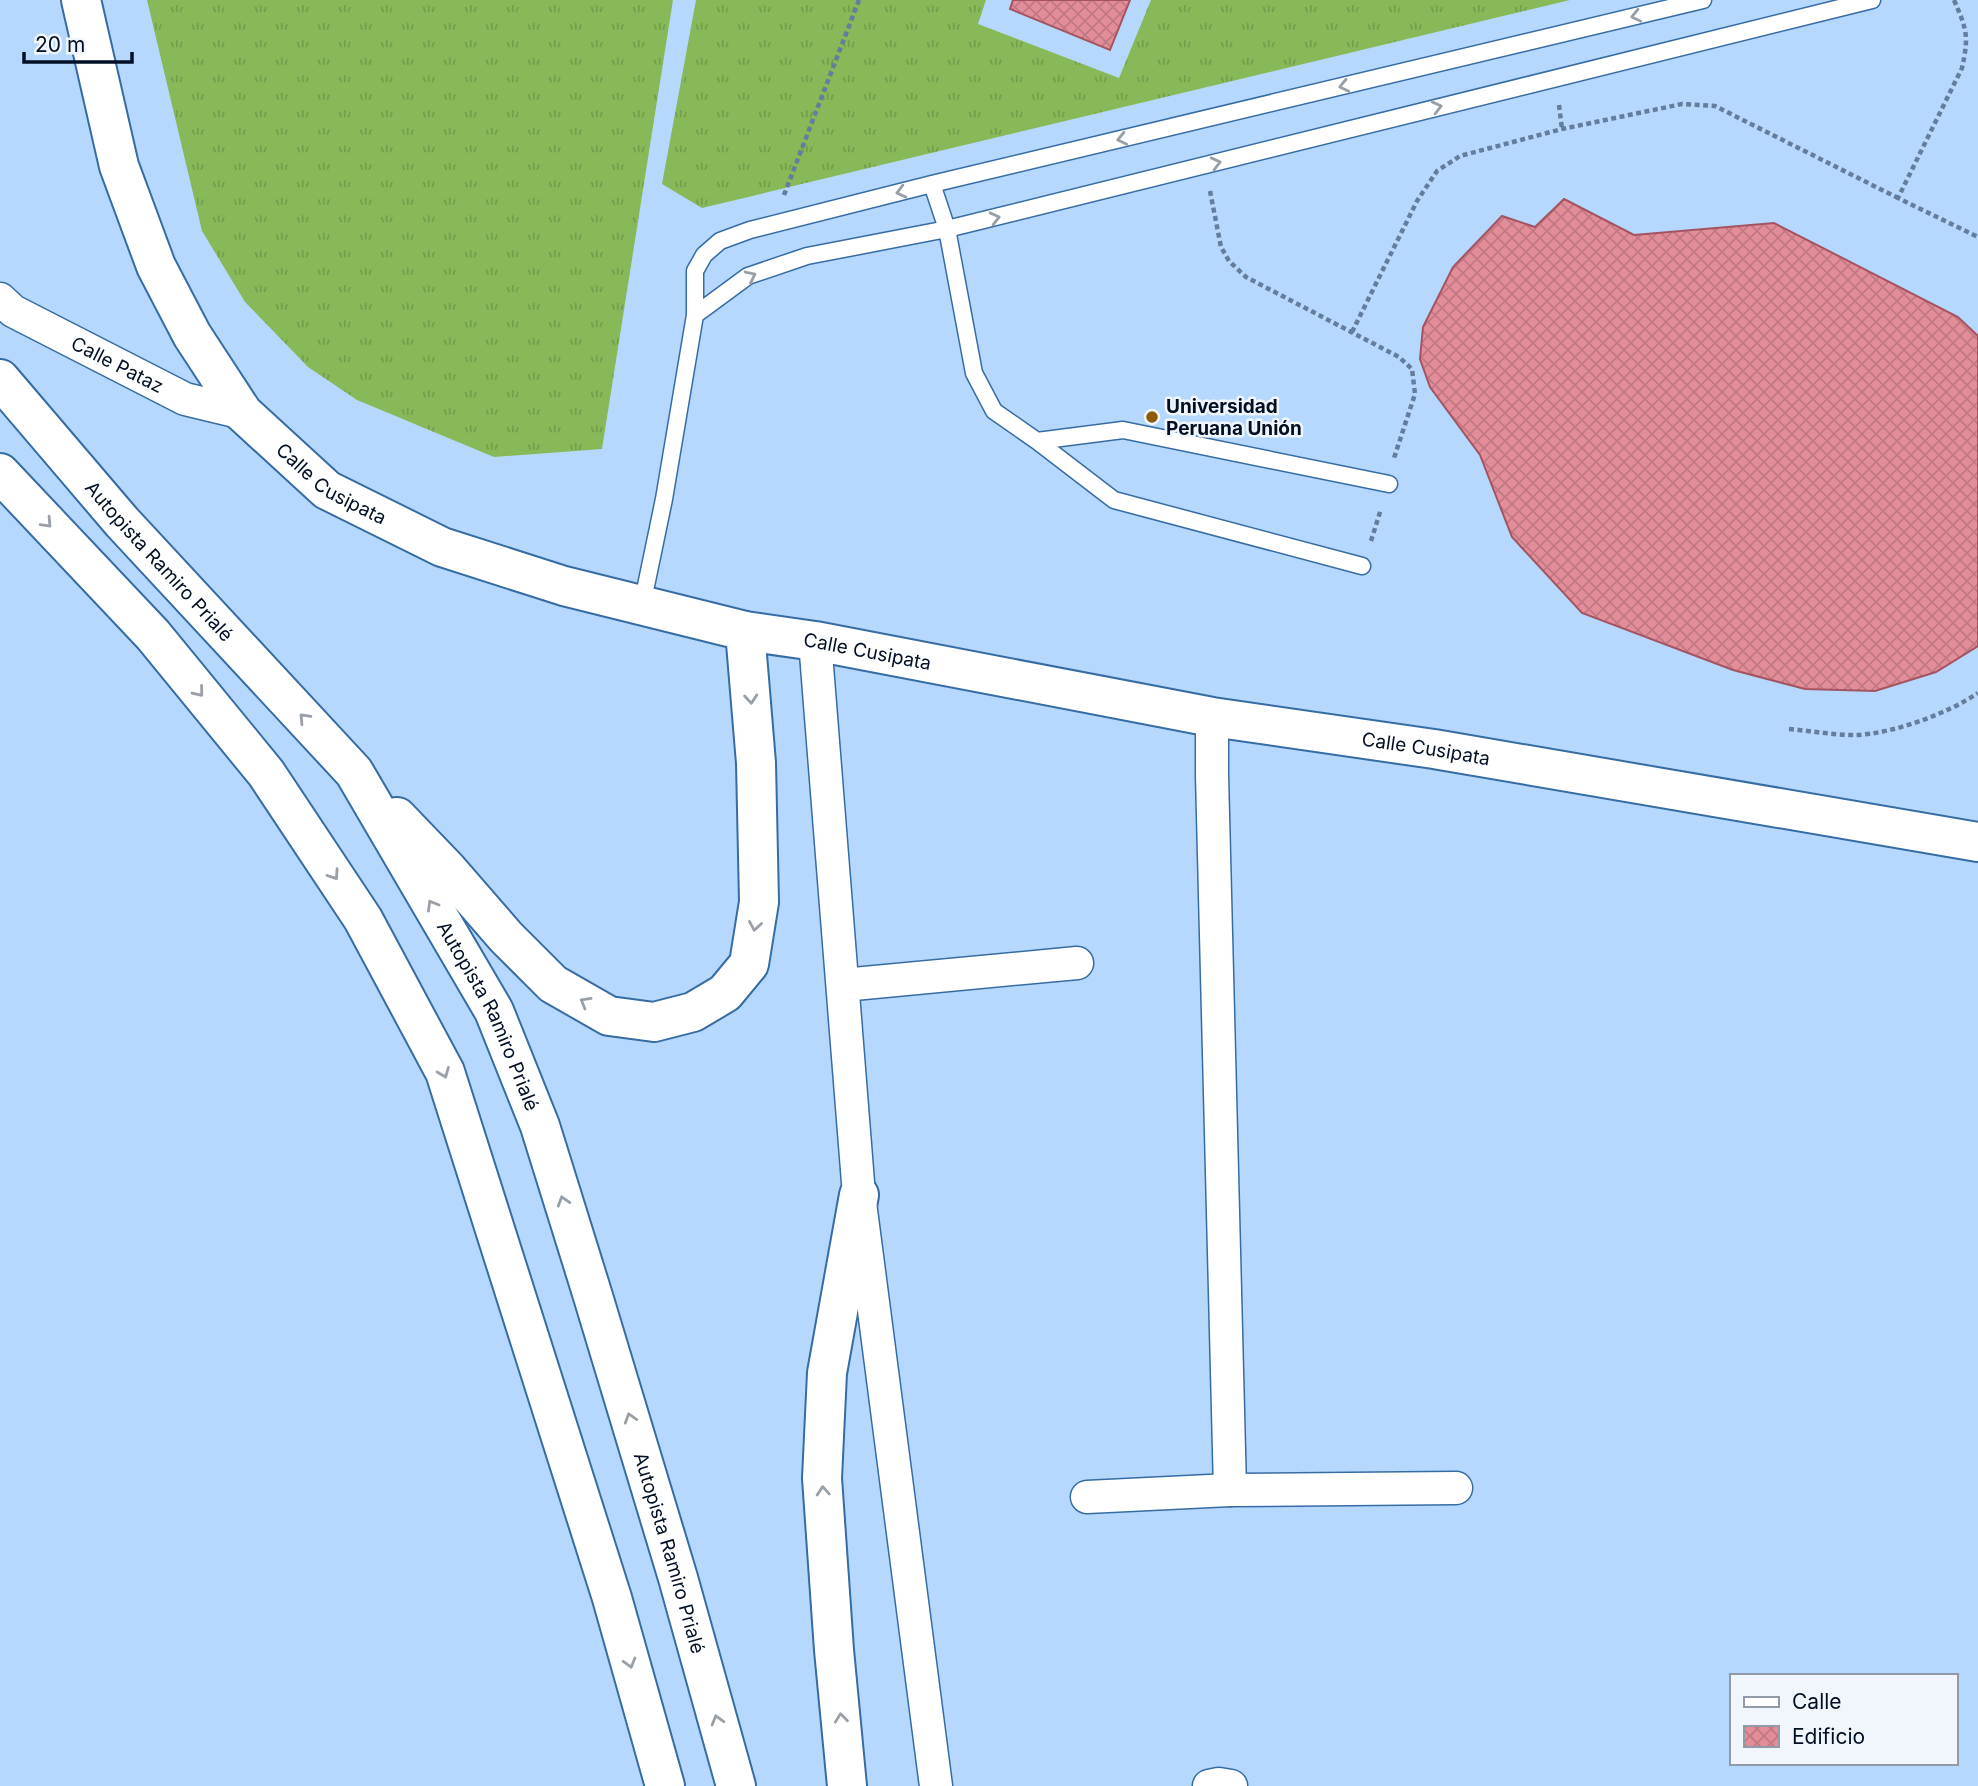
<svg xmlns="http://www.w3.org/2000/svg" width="1978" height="1786" font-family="Inter,sans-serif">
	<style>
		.grass { fill: url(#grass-tufts) }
		.building { fill: url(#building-cross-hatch); stroke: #a45460; stroke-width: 2 }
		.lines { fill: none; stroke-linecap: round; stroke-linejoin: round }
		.lane-casing { stroke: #366ca4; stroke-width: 19 }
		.street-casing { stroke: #366ca4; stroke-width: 35 }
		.secondary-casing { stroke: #366ca4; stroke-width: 42 }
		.highway-casing { stroke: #366ca4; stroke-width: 42 }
		.path { stroke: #647d9c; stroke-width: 4.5; stroke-dasharray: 5 3.5; stroke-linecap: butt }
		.lane { stroke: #fff; stroke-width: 16 }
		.street { stroke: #fff; stroke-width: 32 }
		.secondary { stroke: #fff; stroke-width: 38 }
		.highway { stroke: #fff; stroke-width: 38 }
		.oneway { stroke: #999fa7 }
		.poi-dot { fill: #8d5b07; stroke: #f1f6fd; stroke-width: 2.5 }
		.labels { text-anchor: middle; stroke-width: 5; stroke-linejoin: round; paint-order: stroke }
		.street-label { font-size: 19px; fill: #000f24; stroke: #f1f6fd }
		.poi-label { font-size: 19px; font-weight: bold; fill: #000f24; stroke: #f1f6fd; text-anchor: start }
	</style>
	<defs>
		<pattern id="grass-tufts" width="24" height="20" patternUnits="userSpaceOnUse" patternTransform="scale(1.75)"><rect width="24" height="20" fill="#87b958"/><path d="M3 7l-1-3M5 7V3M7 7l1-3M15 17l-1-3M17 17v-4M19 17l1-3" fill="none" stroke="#739e4c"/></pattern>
		<pattern id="building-cross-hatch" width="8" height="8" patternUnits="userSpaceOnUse" patternTransform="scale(1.75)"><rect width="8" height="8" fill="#e38d98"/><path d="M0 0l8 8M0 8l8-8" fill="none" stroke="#c17883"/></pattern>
	</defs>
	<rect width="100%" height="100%" fill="#b7d8fe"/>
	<!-- grass -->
	<path class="grass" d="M147 0H673L602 449 494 457 357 400 308 367 245 302 202 231Z
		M696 0H986L978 24 1119 78 1151 0H1570L702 208 662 184Z"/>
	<!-- building -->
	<path class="building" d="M1013 0H1130L1110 50 1010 9Z
		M1564 199 1634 235 1774 223 1958 317 1978 336V646L1936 672 1875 691 1805 689 1733 670 1582 613 1512 537 1480 455 1430 387 1420 359 1423 327 1453 267 1502 216 1535 227Z"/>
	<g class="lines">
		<!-- lane casing -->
		<g class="lane-casing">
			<path id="lane" d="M932 184 947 229 974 373 994 411 1037 441 1123 430 1389 484
				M695 315 748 276 807 256 947 229 1872 0
				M1037 441 1114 500 1362 566
				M642 605 664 499 695 315V271L704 255 720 241 750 230 932 184 1703 0"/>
		</g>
		<!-- street casing -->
		<g class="street-casing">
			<g id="street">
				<path id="s1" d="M0 299 13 311 185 399 243 413"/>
				<path d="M815 641 859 1195 936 1786"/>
				<path d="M1212 717V775L1230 1490"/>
				<path d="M843 985 1077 963"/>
				<path d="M1087 1497 1230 1490 1456 1488"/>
				<path d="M1209 1786 1219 1784 1231 1786"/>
			</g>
		</g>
		<!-- secondary casing -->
		<g class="secondary-casing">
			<g id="secondary">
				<path id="s2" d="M81 0 119 166 156 266 192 335 243 413 327 490 442 547 564 586 745 631 815 641 1212 717 1434 749 1978 842"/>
			</g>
		</g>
		<!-- highway casing -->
		<g class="highway-casing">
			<g id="highway">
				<path id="s3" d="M0 379 122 522 354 772 494 1011 540 1126 592 1293 678 1578 736 1786"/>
				<path d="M0 473 153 635 266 773 363 919 445 1072 612 1598 665 1786"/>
				<path d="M397 817 447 869 506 937 553 984 609 1016 654 1022 693 1012 725 993 749 964 759 902 756 763 745 631"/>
				<path d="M847 1786 834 1650 822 1478 827 1373 859 1195"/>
			</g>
		</g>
		<!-- path -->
		<path class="path" d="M1954 0C1967 30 1969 36 1962 68L1898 198 1978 237
			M1559 105 1562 129
			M1210 191 1221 247 1229 261 1246 277 1399 357 1412 369 1415 394 1394 458
			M784 195 859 0
			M1352 332 1417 201 1437 171 1460 156 1562 129 1682 104 1715 106 1898 198
			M1371 541 1381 509
			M1789 729C1811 731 1833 735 1855 735 1892 734 1947 714 1978 693"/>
		<!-- lane -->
		<use href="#lane" class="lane"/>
		<!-- street -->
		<use href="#street" class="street"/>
		<!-- secondary -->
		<use href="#secondary" class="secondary"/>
		<!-- highway -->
		<use href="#highway" class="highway"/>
	</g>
	<!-- one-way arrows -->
	<defs><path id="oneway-chevron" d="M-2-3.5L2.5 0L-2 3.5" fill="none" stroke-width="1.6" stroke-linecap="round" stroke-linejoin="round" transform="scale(1.75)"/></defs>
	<g class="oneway">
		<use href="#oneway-chevron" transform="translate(1636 16) rotate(167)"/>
		<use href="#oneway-chevron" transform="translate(1344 86) rotate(167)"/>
		<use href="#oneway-chevron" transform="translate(1437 107) rotate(-14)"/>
		<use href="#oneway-chevron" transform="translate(1122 139) rotate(167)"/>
		<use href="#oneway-chevron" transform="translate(1216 163) rotate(-14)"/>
		<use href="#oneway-chevron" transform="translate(901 192) rotate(166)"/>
		<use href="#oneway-chevron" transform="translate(995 218) rotate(-14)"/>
		<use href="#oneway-chevron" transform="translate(751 276) rotate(-26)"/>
		<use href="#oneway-chevron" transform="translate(47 523) rotate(47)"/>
		<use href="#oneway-chevron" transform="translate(199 692) rotate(51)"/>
		<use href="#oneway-chevron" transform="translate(751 699) rotate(85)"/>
		<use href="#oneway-chevron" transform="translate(304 718) rotate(-133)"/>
		<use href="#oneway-chevron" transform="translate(334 875) rotate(56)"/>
		<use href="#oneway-chevron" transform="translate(432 905) rotate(-120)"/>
		<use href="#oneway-chevron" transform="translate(755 926) rotate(99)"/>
		<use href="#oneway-chevron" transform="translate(585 1002) rotate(-150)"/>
		<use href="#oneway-chevron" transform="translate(444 1073) rotate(68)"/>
		<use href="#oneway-chevron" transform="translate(563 1201) rotate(-107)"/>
		<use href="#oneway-chevron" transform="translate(630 1418) rotate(-107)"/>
		<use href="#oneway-chevron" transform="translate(823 1491) rotate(-94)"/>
		<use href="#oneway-chevron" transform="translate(630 1663) rotate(74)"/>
		<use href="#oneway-chevron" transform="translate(841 1718) rotate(-96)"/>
		<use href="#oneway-chevron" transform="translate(717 1720) rotate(-106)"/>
	</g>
	<!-- markers -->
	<circle class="poi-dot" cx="1152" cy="417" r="7"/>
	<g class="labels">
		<!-- street labels -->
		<g class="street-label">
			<text dy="7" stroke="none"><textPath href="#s1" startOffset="135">Calle Pataz</textPath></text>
			<text dy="7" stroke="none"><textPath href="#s2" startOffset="562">Calle Cusipata</textPath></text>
			<text dy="7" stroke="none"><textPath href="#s3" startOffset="242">Autopista Ramiro Prialé</textPath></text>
			<text dy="7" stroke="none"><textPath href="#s2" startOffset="1129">Calle Cusipata</textPath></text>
			<text dy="7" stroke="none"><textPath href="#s2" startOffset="1696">Calle Cusipata</textPath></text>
			<text dy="7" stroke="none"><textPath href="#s3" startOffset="808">Autopista Ramiro Prialé</textPath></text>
			<text dy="7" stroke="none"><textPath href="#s3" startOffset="1376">Autopista Ramiro Prialé</textPath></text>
		</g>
		<!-- poi labels -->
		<g class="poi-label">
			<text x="1166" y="413">Universidad<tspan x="1166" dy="22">Peruana Unión</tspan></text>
		</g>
	</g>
	<!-- legend -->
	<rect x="1730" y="1674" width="228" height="91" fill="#f1f6fd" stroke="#919aa6" stroke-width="2"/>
	<rect x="1744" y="1697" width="35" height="10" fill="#ffffff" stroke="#919aa6" stroke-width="2"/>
	<text x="1792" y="1709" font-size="21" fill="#000f24">Calle</text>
	<rect x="1744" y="1726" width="35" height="21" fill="url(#building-cross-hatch)" stroke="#919aa6" stroke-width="2"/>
	<text x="1792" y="1744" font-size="21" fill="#000f24">Edificio</text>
	<!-- scale -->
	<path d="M24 52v10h108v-10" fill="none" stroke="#000f24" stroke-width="3.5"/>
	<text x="35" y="52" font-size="21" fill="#000f24" stroke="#f1f6fd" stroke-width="5" paint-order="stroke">20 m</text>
</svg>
